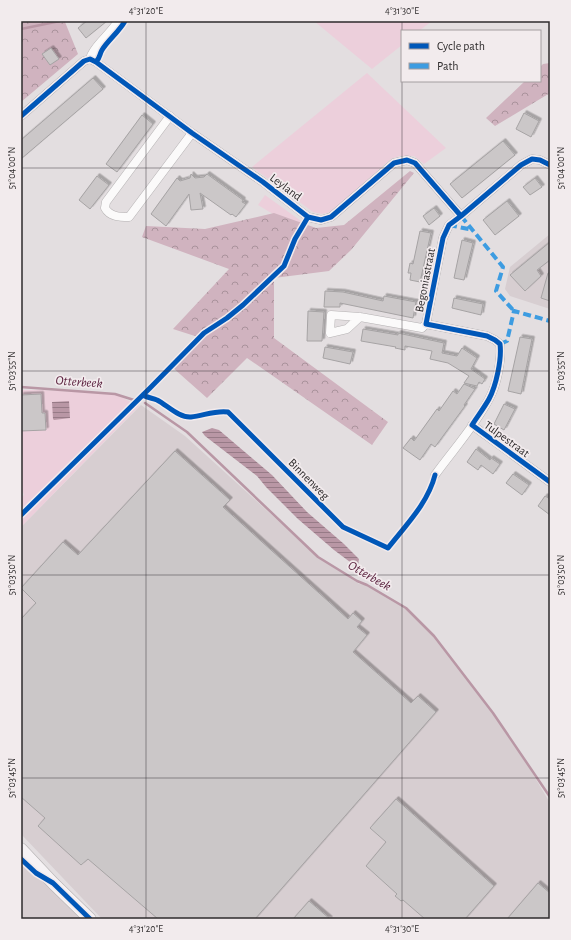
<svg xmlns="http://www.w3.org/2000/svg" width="571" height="940" font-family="'Alegreya Sans',sans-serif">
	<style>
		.built { fill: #d7ced1 }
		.green { fill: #eccfdb }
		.forest { fill: url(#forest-crowns) }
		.water { fill: url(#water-rules) }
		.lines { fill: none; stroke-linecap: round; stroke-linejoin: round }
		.stream { stroke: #b997a5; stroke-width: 2.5 }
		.building { fill: #cbc7c8; stroke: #a6a3a4; filter: url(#shadow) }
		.street-casing { stroke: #b5b2b3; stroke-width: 9 }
		.secondary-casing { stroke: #b5b2b3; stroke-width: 13 }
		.street { stroke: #fbfafa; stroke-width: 8 }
		.secondary { stroke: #f6f2f4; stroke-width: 12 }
		.quiet { stroke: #3d9ce1; stroke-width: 4; stroke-dasharray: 8 4; stroke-linecap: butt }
		.cycleway-casing { stroke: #f2ebed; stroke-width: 8 }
		.cycleway { stroke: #0057b8; stroke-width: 5 }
		.ticks { fill: none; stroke: #2e2b2c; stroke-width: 1; stroke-opacity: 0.45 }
		.labels { text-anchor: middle; stroke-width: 3.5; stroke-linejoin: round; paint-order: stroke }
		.street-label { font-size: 12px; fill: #2e2b2c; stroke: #f2ebed }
		.water-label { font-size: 13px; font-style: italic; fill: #571c3a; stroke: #f2ebed }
		.neatline { fill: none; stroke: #2e2b2c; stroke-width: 1.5 }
		.ticks-label { font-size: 10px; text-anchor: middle; fill: #2e2b2c }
	</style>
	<defs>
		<pattern id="forest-crowns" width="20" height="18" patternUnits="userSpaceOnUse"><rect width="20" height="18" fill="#d0b3bf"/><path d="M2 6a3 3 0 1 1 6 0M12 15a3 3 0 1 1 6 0" fill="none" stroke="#a9929b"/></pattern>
		<pattern id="water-rules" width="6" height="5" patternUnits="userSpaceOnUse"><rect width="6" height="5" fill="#b997a5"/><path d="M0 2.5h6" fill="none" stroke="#977b87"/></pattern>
		<filter id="shadow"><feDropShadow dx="2.5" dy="-2.5" stdDeviation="0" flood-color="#0004"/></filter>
	</defs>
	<rect width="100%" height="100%" fill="#e3dee0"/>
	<!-- built -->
	<path class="built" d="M550 234V309L510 296 505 289 510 267Z
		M141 405 185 436 318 557 359 584 367 585 406 608 434 636 493 713 524 759 550 803V919H102L21 834V527Z
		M21 856 81 919H21Z"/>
	<!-- green -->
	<path class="green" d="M314 21H432L419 31H402V45L372 69Z
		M367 73 446 148 424 164 414 156H400L391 159 331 212 322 214 313 212 252 167Z
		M265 195 301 221 296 228 258 205Z
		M21 390H41L115 394 139 406 21 527V497L24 495 21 488Z"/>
	<!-- forest -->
	<path class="forest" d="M21 21H59L60 23 65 22 78 54 21 102Z
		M550 63V93L495 126 486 118 525 81H540V67L543 64Z
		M410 171 414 173 351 250 329 271 274 278V338L388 422 372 445 247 358 207 398 172 367 198 337 173 329 229 269 142 237 146 226 205 229 274 213 316 228 344 225Z"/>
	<!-- water -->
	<path class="water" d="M69 401 70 418 54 420 53 419 52 402Z
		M212 428 219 430 272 475 307 512 344 544 359 559 358 565 350 562 334 550 298 519 266 487 257 476 205 436 202 432Z"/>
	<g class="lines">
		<!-- stream -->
		<path class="stream" d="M21 29 60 21
			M21 387 115 394 134 400
			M145 403 187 432 318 557 357 581 367 585 406 608 434 636 493 713 550 797"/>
	</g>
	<!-- building -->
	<path class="building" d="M87 21H107L86 38 78 28Z
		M51 48 59 59 50 65 42 54Z
		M93 78 103 89 21 159V140Z
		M524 113 539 121 531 137 516 129Z
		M142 115 153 124 117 172 106 164Z
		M503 141 515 155 462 198 450 184Z
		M191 174 195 178 204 177 207 174 243 200 242 202 246 204 236 217 232 214 231 215 200 193 203 209 191 210 189 194 166 226 151 214 177 178 180 181 190 178Z
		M97 176 109 185 90 209 79 200Z
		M535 178 542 187 530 195 523 187Z
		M507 201 519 216 495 235 483 220Z
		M434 208 440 216 429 225 423 216Z
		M420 231 431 233 420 282 410 280 411 273H408L410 263 413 264Z
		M462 240 473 243 464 280 454 278Z
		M550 242V260L537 270 541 276 525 291 510 275Z
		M548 273H550V301L541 298Z
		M325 291 343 292 383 301 384 296 416 302 413 318 340 303V307H324Z
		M454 298 483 304 481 315 452 308Z
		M308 311 324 312 322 341H307Z
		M363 329 398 335V333L444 343 442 353 457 356 462 348 477 358 471 369 485 379 482 384 479 382 477 386 464 383 469 376 448 363 430 359 432 351 405 346V350L395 348 396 347 361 341Z
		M520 337 532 339 521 394 508 391Z
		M325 347 353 352 350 364 323 358Z
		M464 384 475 389 464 405 465 406 435 447 431 444 420 460 403 448 411 438 414 441 437 409 439 411 453 391 457 394Z
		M41 394 42 413H45L46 430 21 431V395Z
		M504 404 515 409 504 430 494 424Z
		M476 449 490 460 491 458 500 464 493 474 481 465 478 470 467 462Z
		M175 451 230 500 223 507 348 619 353 613 362 621 357 627 367 635 353 652 411 703 418 696 436 712 255 919H158L88 859 81 865 38 826 45 818 21 797V619L36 603 21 588 63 542 78 555Z
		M513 474 529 485 522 495 506 483Z
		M545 496 550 499V515L538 506Z
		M396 799 494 886 465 919H425L403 900 401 901 395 896 397 894 366 866 386 842 370 828Z
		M538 883 550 893V919H507Z
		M309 901 330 919H293Z"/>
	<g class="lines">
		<!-- street casing -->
		<g class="street-casing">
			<path id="street" d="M90 59 96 62 192 133 263 182 308 217 321 220 331 217 394 163 407 160 415 163 461 216
				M90 59C92 48 111 33 118 21
				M21 116 84 61 90 59
				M170 116 106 202 105 208C110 217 120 217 129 217L192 133
				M360 317 347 329 330 333 331 315 360 317 422 328 426 324
				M472 425 550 482
				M435 475C453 450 475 426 489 399 497 385 502 359 500 344L495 340 487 336 426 324 443 238 449 225 461 216 521 165 532 159 540 160 550 165"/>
		</g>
		<!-- secondary casing -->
		<g class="secondary-casing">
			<path id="secondary" d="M21 849 53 883 90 919"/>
		</g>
		<!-- street -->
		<use href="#street" class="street"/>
		<!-- secondary -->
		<use href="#secondary" class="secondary"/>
		<!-- quiet -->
		<path class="quiet" d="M461 216 503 267 496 291 514 311
			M449 225 473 230
			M500 344 507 341 514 311 550 321"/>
		<!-- cycleway casing -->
		<g class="cycleway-casing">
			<path id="cycleway" d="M96 62C101 56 99 55 102 50 108 40 119 32 125 21
				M21 116 84 61 90 59 96 62 192 133 263 182 308 217 321 220 331 217 394 163 407 160 415 163 461 216
				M550 165 540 160 532 159 521 165 461 216 449 225 443 238 426 324 487 336 495 340 500 344C502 359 496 386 489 399 484 408 477 417 472 425L550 482
				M143 395C148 398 152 398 157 400 167 405 179 418 191 417 203 416 215 410 228 412L343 527 388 548C406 525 428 503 435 475
				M21 515 150 388 204 333 227 318 243 305 284 266 295 239 308 217
				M21 859 36 873 53 883 90 919"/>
		</g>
		<!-- cycleway -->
		<use href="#cycleway" class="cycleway"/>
	</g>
	<!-- ticks -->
	<path class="ticks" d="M146 21V919M402 21V919M21 168H550M21 371H550M21 575H550M21 778H550"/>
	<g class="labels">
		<!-- street labels -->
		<g class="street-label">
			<text transform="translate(286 187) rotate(37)" y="4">Leyland</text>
			<text transform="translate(425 280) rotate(-79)" y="4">Begoniastraat</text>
			<text transform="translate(507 439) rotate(36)" y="4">Tulpestraat</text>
			<text transform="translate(309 479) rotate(45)" y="4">Binnenweg</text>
		</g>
		<!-- water labels -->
		<g class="water-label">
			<text transform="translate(79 381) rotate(4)" y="5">Otterbeek</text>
			<text transform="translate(370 575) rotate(30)" y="5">Otterbeek</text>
		</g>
	</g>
	<!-- border -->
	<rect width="571" height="940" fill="none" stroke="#f2ebed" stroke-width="44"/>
	<!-- legend -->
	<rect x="401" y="30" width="140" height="52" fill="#f2ebed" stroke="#a49ea0"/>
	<rect x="409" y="43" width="20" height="6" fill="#0057b8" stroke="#a49ea0"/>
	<text x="437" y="50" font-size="12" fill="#2e2b2c">Cycle path</text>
	<rect x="409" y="63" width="20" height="6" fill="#3d9ce1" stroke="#a49ea0"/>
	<text x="437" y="70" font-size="12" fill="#2e2b2c">Path</text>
	<rect x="22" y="22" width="527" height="896" class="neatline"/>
	<g class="ticks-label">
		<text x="146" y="14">4°31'20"E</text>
		<text x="402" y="14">4°31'30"E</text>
		<text transform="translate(11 168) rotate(-90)" y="4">51°04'00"N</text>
		<text transform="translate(560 168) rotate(-90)" y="4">51°04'00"N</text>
		<text transform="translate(11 371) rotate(-90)" y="4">51°03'55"N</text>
		<text transform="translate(560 371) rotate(-90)" y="4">51°03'55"N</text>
		<text transform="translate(11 575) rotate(-90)" y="4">51°03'50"N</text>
		<text transform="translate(560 575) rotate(-90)" y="4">51°03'50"N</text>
		<text transform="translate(11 778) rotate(-90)" y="4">51°03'45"N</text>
		<text transform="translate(560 778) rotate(-90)" y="4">51°03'45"N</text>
		<text x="146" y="932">4°31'20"E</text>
		<text x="402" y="932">4°31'30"E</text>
	</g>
</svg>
